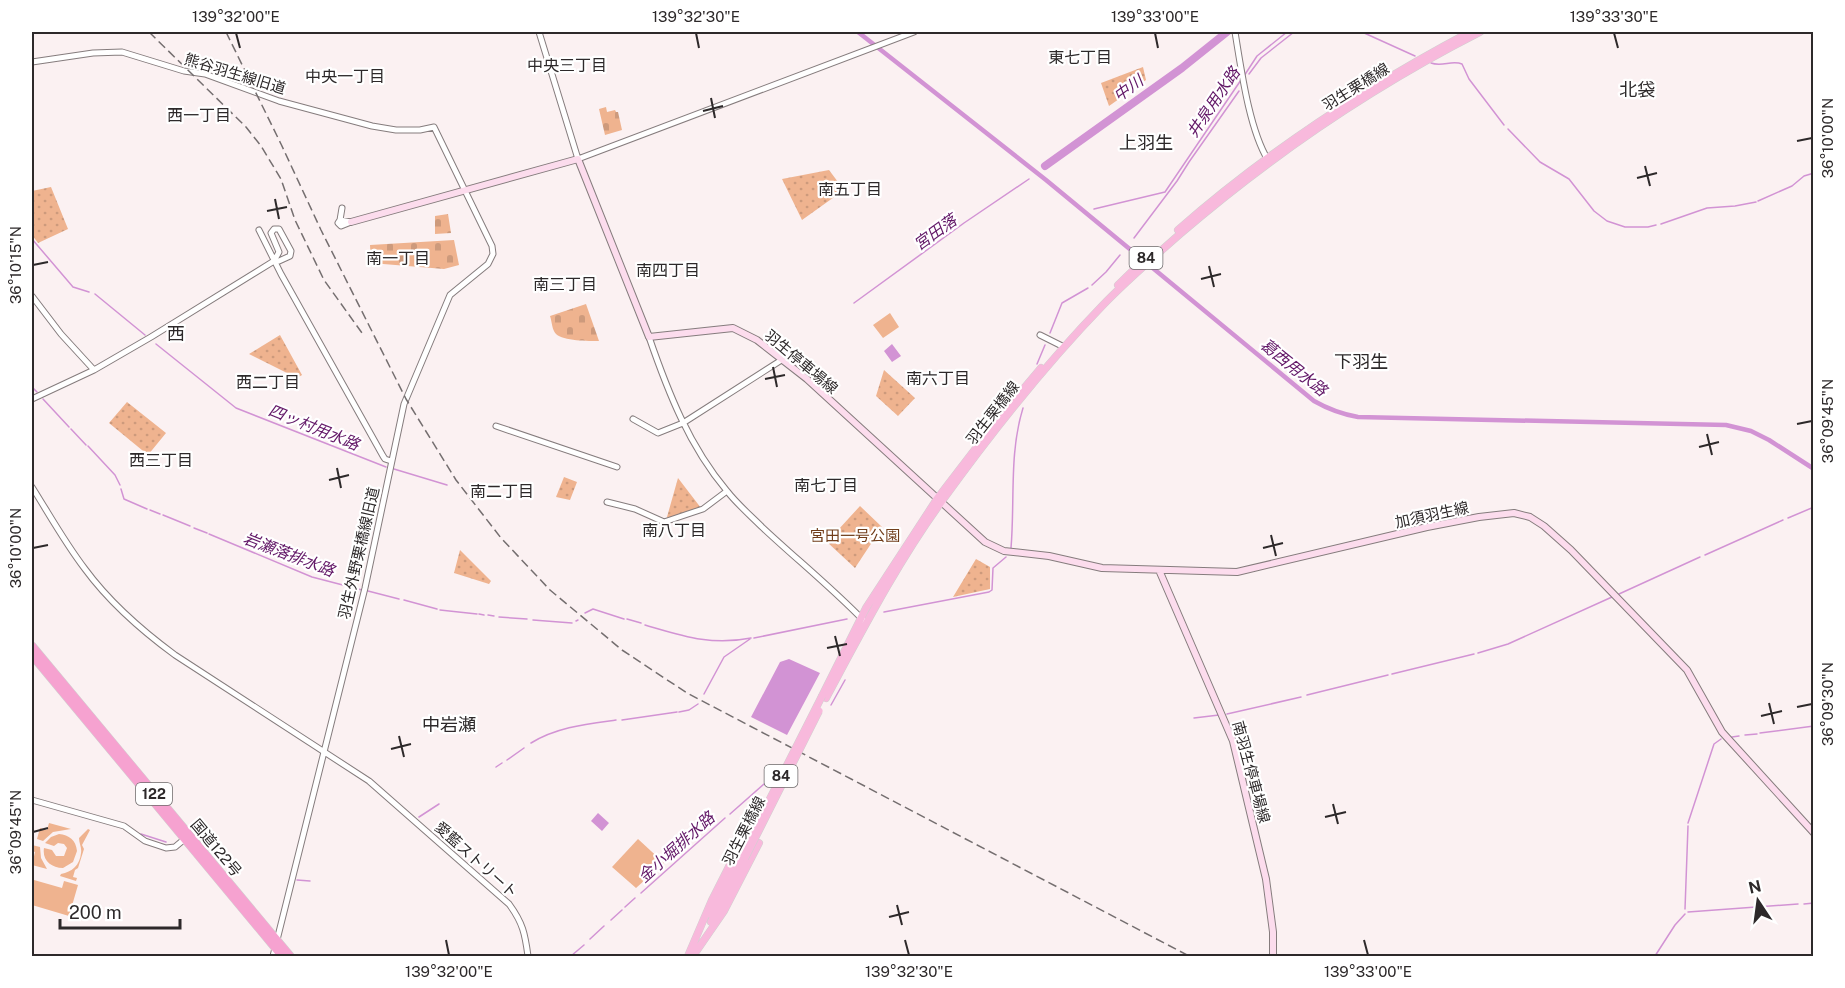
<svg xmlns="http://www.w3.org/2000/svg" width="1845" height="988" font-family="'Public Sans','Noto Sans JP',sans-serif">
	<style>
		.green { fill: #efb38f }
		.cemetery { fill: url(#cemetery-stones) }
		.park { fill: url(#park-dots) }
		.water { fill: #d293d4 }
		.lines { fill: none; stroke-linecap: round; stroke-linejoin: round }
		.stream { stroke: #d293d4; stroke-width: 1.5 }
		.canal { stroke: #d293d4; stroke-width: 4.5 }
		.river { stroke: #d293d4; stroke-width: 8 }
		.tertiary-casing { stroke: #857c7d; stroke-width: 7 }
		.secondary-casing { stroke: #857c7d; stroke-width: 8 }
		.primary-casing { stroke: #d1d0d0; stroke-width: 8 }
		.trunk-casing { stroke: #d1d0d0; stroke-width: 9 }
		.tertiary { stroke: #fff; stroke-width: 5 }
		.secondary { stroke: #fcdced; stroke-width: 6 }
		.primary { stroke: #f8b9dc; stroke-width: 7 }
		.trunk { stroke: #f6a2d0; stroke-width: 8 }
		.rail { stroke: #746e6f; stroke-width: 1.5; stroke-dasharray: 9 4.5; stroke-linecap: butt }
		.primary-bridge-casing { stroke: #d1d0d0; stroke-width: 8; stroke-linecap: butt }
		.primary-bridge { stroke: #f8b9dc; stroke-width: 7 }
		.ticks { fill: none; stroke: #2d292a; stroke-width: 2 }
		.labels { text-anchor: middle; stroke-width: 4.5; stroke-linejoin: round; paint-order: stroke }
		.shield { fill: #fff; stroke: #6c696a; stroke-width: 1.5 }
		.shield-label { font-size: 14px; font-weight: bold; fill: #2d292a }
		.street-label { font-size: 15px; fill: #2d292a; stroke: #fff }
		.park-label { font-size: 15px; fill: #713e1b; stroke: #fff }
		.neighbourhood-label { font-size: 16px; fill: #2d292a; stroke: #fff }
		.water-label { font-size: 16px; font-style: italic; fill: #621767; stroke: #fff }
		.quarter-label { font-size: 18px; fill: #2d292a; stroke: #fff }
		.neatline { fill: none; stroke: #2d292a; stroke-width: 2 }
		.ticks-label { font-size: 15px; text-anchor: middle; fill: #2d292a }
	</style>
	<defs>
		<pattern id="cemetery-stones" width="16" height="16" patternUnits="userSpaceOnUse" patternTransform="scale(1.5)"><rect width="16" height="16" fill="#efb38f"/><path d="M2 7V4a2 2 0 0 1 4 0v3zM10 15v-3a2 2 0 0 1 4 0v3z" fill="#cd9a7c"/></pattern>
		<pattern id="park-dots" width="8" height="8" patternUnits="userSpaceOnUse" patternTransform="scale(1.5)"><rect width="8" height="8" fill="#efb38f"/><path d="M2 2h.1M6 6h.1" fill="none" stroke="#cd9a7c" stroke-width="1.8" stroke-linecap="round"/></pattern>
	</defs>
	<rect width="100%" height="100%" fill="#fbf1f2"/>
	<!-- green -->
	<path class="green" d="M890 313 899 327 883 338 873 325Z
		M49 823 71 829 53 832 43 841 37 839 40 828 47 830Z
		M88 829 90 830 82 845 84 849 78 868 75 870 73 877 77 878 76 881 60 876 61 874C72 872 80 865 81 853 82 848 79 843 79 838Z
		M59 834C69 835 76 840 77 851L73 862 63 868C51 868 42 860 44 848L52 850 56 856H64L67 848 64 844 58 843 54 846 45 843 51 837Z
		M638 839 664 863 636 888 612 867Z
		M32 845 40 847 41 858 47 869 32 865 35 852 32 851Z
		M34 880 62 888 64 881 78 885 69 916 32 905V888Z"/>
	<!-- cemetery -->
	<path class="cemetery" d="M606 107 607 112 615 110 616 112H618L622 130 605 135 599 109Z
		M448 214 451 233 435 234V216Z
		M454 240 459 265 444 269 371 263 370 245Z
		M586 304 599 341C589 341 563 341 556 334 552 330 552 322 550 316Z"/>
	<!-- park -->
	<path class="park" d="M1143 67 1146 80 1109 106 1101 83Z
		M829 170 844 190 802 220 782 179Z
		M51 187 68 229 38 243 32 235V191Z
		M280 335 302 375 297 378 249 354Z
		M884 370 915 398 898 416 876 396Z
		M127 402 166 433 148 455 109 423Z
		M564 477 577 482 570 500 556 497Z
		M678 478 701 508 668 518 667 517Z
		M860 506 882 527 855 568 827 542Z
		M460 550 491 581 489 584 454 573Z
		M976 559 990 567V589L953 597Z"/>
	<!-- water -->
	<path class="water" d="M892 344 901 356 892 362 884 351Z
		M789 659 820 673 787 735 751 717 780 662Z
		M598 813 609 823 602 831 591 821Z"/>
	<g class="lines">
		<!-- stream -->
		<path class="stream" d="M1362 32 1415 56
			M1431 63C1442 67 1452 60 1462 64L1469 79 1504 125
			M1249 74 1261 58 1294 32
			M1244 76 1257 56 1287 32
			M1508 129 1540 162 1569 179 1594 211 1607 221 1625 227H1648L1656 225
			M1758 201 1792 186 1804 176 1814 173
			M1094 209 1165 192 1241 80
			M1661 224 1707 208 1735 206 1756 202
			M1134 238 1177 181 1189 162 1239 91
			M32 239 73 287 89 292
			M1092 285 1106 272 1120 255
			M95 294 145 335
			M854 303 964 223 1029 179
			M1050 333 1062 303 1088 288
			M156 344 236 408 386 467
			M1037 364 1045 345
			M32 387 37 392
			M43 399 69 427
			M71 429 86 445
			M88 446 115 475 120 485
			M394 469 447 485
			M121 489 124 499 147 509
			M150 510 160 514
			M163 515 190 526
			M1788 518 1814 507
			M194 528 207 533
			M209 534 312 577 362 590
			M1011 548C1015 501 1009 453 1023 408
			M1705 555 1783 520
			M368 591 399 599
			M1619 594 1700 557
			M404 600 437 609
			M440 610 477 614
			M884 612 989 592 992 590 993 568 1006 557
			M585 613 593 609 624 619
			M479 614 484 615
			M488 615 494 616
			M499 617 527 619
			M627 619 641 623
			M533 620 572 623
			M576 621 578 620
			M645 625C683 636 711 646 751 638
			M754 638 847 619
			M1478 653 1508 644 1612 597
			M1392 674 1474 654
			M704 694 724 657 750 639
			M1307 695 1388 675
			M831 705 845 680
			M679 712 689 710 698 704
			M1227 714 1301 697
			M1194 718 1219 715
			M622 720 677 712
			M1760 733 1814 726
			M1745 735 1757 734
			M1732 737 1739 736
			M531 743C557 727 587 724 616 720
			M507 760 524 748
			M496 767 502 763
			M730 814 772 777
			M419 817 439 804
			M1688 823 1714 744 1721 739
			M141 834 166 842
			M297 880 310 881
			M641 893 725 818
			M1804 904 1814 903
			M625 907 635 898
			M1685 909 1688 826
			M1688 912 1798 904
			M611 920 622 910
			M590 939 604 926
			M571 956 584 945
			M1655 956 1675 925 1685 914"/>
		<!-- canal -->
		<path class="canal" d="M858 32 1046 180 1314 401C1328 409 1341 414 1358 417L1726 425 1751 431 1769 440 1814 469"/>
		<!-- river -->
		<path class="river" d="M1045 166 1182 68 1227 32"/>
		<!-- tertiary casing -->
		<g class="tertiary-casing">
			<path id="tertiary" d="M539 32 578 159 914 32
				M1235 32C1241 68 1249 129 1268 160
				M32 62 93 53 122 52 184 71 205 74 279 101 372 126 396 130H420L434 127 492 246 493 254 488 264 450 295 404 404 365 588 273 956
				M340 220 351 222 341 226 338 223Z
				M340 220 342 208
				M259 230 281 274 383 456 385 459 391 461
				M32 296 61 334 94 370
				M1040 335 1064 347
				M649 337C668 392 689 446 727 491 737 504 750 515 762 527 795 558 831 587 863 620
				M32 399 94 370 151 337 274 261H279L290 256 291 251 279 229H274L271 233 279 252 274 261
				M633 419 658 433 683 423 783 359
				M496 426 617 467
				M32 487C49 514 65 543 85 569 110 603 141 630 175 655L369 781 509 904C523 923 525 934 528 956
				M607 502 635 509 664 522 703 509 727 491
				M32 800 124 826 145 841 166 848 175 847 187 837"/>
		</g>
		<!-- secondary casing -->
		<g class="secondary-casing">
			<path id="secondary" d="M351 222 578 159 649 337 733 328 757 340 807 379 985 542 1004 551 1049 556 1102 568 1237 572 1427 527 1479 517 1514 513 1530 517 1544 526 1571 550 1687 670 1722 732 1814 833
				M1159 570 1233 741 1266 879 1273 932V956"/>
		</g>
		<!-- primary casing -->
		<g class="primary-casing">
			<path id="primary" d="M1178 230C1268 151 1364 88 1470 32
				M1118 285 1151 253
				M822 696 866 608 937 499 1003 413 1041 368
				M826 698C862 631 897 563 942 501 991 433 1044 366 1103 305 1127 280 1154 257 1180 234 1272 155 1372 87 1480 32
				M710 914 741 856
				M711 922 745 858
				M688 956 712 900 747 831
				M693 956 724 911 759 843"/>
		</g>
		<!-- trunk casing -->
		<g class="trunk-casing">
			<path id="trunk" d="M32 646 290 956
				M32 655 282 956"/>
		</g>
		<!-- tertiary -->
		<use href="#tertiary" class="tertiary"/>
		<!-- secondary -->
		<use href="#secondary" class="secondary"/>
		<!-- primary -->
		<use href="#primary" class="primary"/>
		<!-- trunk -->
		<use href="#trunk" class="trunk"/>
		<!-- rail -->
		<path class="rail" d="M149 32 246 127 261 146 281 179 295 220 324 280 362 333
			M226 32 281 144 321 230 406 399 456 480 501 538 550 590 622 650 687 693 1189 956"/>
		<!-- primary-bridge casing -->
		<g class="primary-bridge-casing">
			<path id="primary-bridge" d="M741 856 822 696
				M745 858 819 711"/>
		</g>
		<!-- primary-bridge -->
		<use href="#primary-bridge" class="primary-bridge"/>
	</g>
	<!-- ticks -->
	<path class="ticks" d="M236 33 240 48M696 33 699 48M1155 33 1158 48M1614 33 1618 48M711 98 715 118M703 111 723 106M1797 141 1812 138M1645 166 1650 186M1637 178 1657 173M275 199 279 219M267 211 287 207M33 265 48 262M1209 266 1214 287M1201 279 1221 274M773 367 777 387M765 379 785 375M1797 424 1812 421M1707 434 1712 455M1699 447 1719 442M337 468 341 488M329 480 349 475M1271 535 1276 556M33 548 48 545M1263 548 1283 543M835 636 840 656M827 648 847 644M1769 703 1774 724M1797 707 1812 704M1761 716 1782 711M399 736 404 757M391 749 411 744M1333 804 1338 824M1325 817 1346 812M33 832 48 828M897 905 902 925M889 917 909 912M446 940 449 955M905 940 909 955M1364 940 1368 955"/>
	<g class="labels">
		<!-- shield labels -->
		<g class="shield">
			<rect x="1129.5" y="247" width="33" height="22" rx="4.5"/>
			<rect x="764.5" y="765" width="33" height="22" rx="4.5"/>
			<rect x="136" y="783" width="36" height="22" rx="4.5"/>
		</g>
		<g class="shield-label">
			<text x="1146" y="263">84</text>
			<text x="781" y="781">84</text>
			<text x="154" y="799">122</text>
		</g>
		<!-- street labels -->
		<g class="street-label">
			<text transform="translate(235 74) rotate(17)" y="5">熊谷羽生線旧道</text>
			<text transform="translate(1356 87) rotate(-32)" y="5">羽生栗橋線</text>
			<text transform="translate(801 362) rotate(40)" y="5">羽生停車場線</text>
			<text transform="translate(993 413) rotate(-52)" y="5">羽生栗橋線</text>
			<text transform="translate(1432 515) rotate(-12)" y="5">加須羽生線</text>
			<text transform="translate(359 553) rotate(-77)" y="5">羽生外野栗橋線旧道</text>
			<text transform="translate(1251 772) rotate(75)" y="5">南羽生停車場線</text>
			<text transform="translate(744 831) rotate(-63)" y="5">羽生栗橋線</text>
			<text transform="translate(216 848) rotate(50)" y="5">国道122号</text>
			<text transform="translate(476 860) rotate(42)" y="5">愛藍ストリート</text>
		</g>
		<!-- park labels -->
		<g class="park-label">
			<text x="855" y="541">宮田一号公園</text>
		</g>
		<!-- neighbourhood labels -->
		<g class="neighbourhood-label">
			<text x="1080" y="63">東七丁目</text>
			<text x="567" y="71">中央三丁目</text>
			<text x="345" y="82">中央一丁目</text>
			<text x="199" y="121">西一丁目</text>
			<text x="850" y="195">南五丁目</text>
			<text x="398" y="264">南一丁目</text>
			<text x="668" y="276">南四丁目</text>
			<text x="565" y="290">南三丁目</text>
			<text x="938" y="384">南六丁目</text>
			<text x="268" y="388">西二丁目</text>
			<text x="161" y="466">西三丁目</text>
			<text x="826" y="491">南七丁目</text>
			<text x="502" y="497">南二丁目</text>
			<text x="674" y="536">南八丁目</text>
		</g>
		<!-- water labels -->
		<g class="water-label">
			<text transform="translate(1128 88) rotate(-36)" y="6">中川</text>
			<text transform="translate(1213 102) rotate(-56)" y="6">井泉用水路</text>
			<text transform="translate(935 232) rotate(-36)" y="6">宮田落</text>
			<text transform="translate(1294 367) rotate(39)" y="6">葛西用水路</text>
			<text transform="translate(314 427) rotate(22)" y="6">四ッ村用水路</text>
			<text transform="translate(289 554) rotate(21)" y="6">岩瀬落排水路</text>
			<text transform="translate(676 847) rotate(-42)" y="6">金小堀排水路</text>
		</g>
		<!-- quarter labels -->
		<g class="quarter-label">
			<text x="1637" y="96">北袋</text>
			<text x="1146" y="149">上羽生</text>
			<text x="176" y="340">西</text>
			<text x="1361" y="368">下羽生</text>
			<text x="449" y="731">中岩瀬</text>
		</g>
	</g>
	<!-- border -->
	<rect width="1845" height="988" fill="none" stroke="#ffffff" stroke-width="66"/>
	<!-- north arrow -->
	<g transform="translate(1758 901) rotate(347)" stroke="#ffffff" stroke-width="4.5" paint-order="stroke">
	<path d="M0-4.5L10 22L0 15L-10 22Z" fill="#2d292a"/>
	<text y="-9" font-size="16" font-weight="bold" text-anchor="middle" fill="#2d292a">N</text>
	</g>
	<!-- scale -->
	<path d="M60 919v9h120v-9" fill="none" stroke="#2d292a" stroke-width="3"/>
	<text x="69" y="919" font-size="18" fill="#2d292a" stroke="#ffffff" stroke-width="4.5" paint-order="stroke">200 m</text>
	<rect x="33" y="33" width="1779" height="922" class="neatline"/>
	<g class="ticks-label">
		<text x="236" y="22">139°32'00"E</text>
		<text x="696" y="22">139°32'30"E</text>
		<text x="1155" y="22">139°33'00"E</text>
		<text x="1614" y="22">139°33'30"E</text>
		<text transform="translate(1828 138) rotate(-90)" y="5">36°10'00"N</text>
		<text transform="translate(16 265) rotate(-90)" y="5">36°10'15"N</text>
		<text transform="translate(1828 421) rotate(-90)" y="5">36°09'45"N</text>
		<text transform="translate(16 548) rotate(-90)" y="5">36°10'00"N</text>
		<text transform="translate(1828 704) rotate(-90)" y="5">36°09'30"N</text>
		<text transform="translate(16 832) rotate(-90)" y="5">36°09'45"N</text>
		<text x="449" y="977">139°32'00"E</text>
		<text x="909" y="977">139°32'30"E</text>
		<text x="1368" y="977">139°33'00"E</text>
	</g>
</svg>
